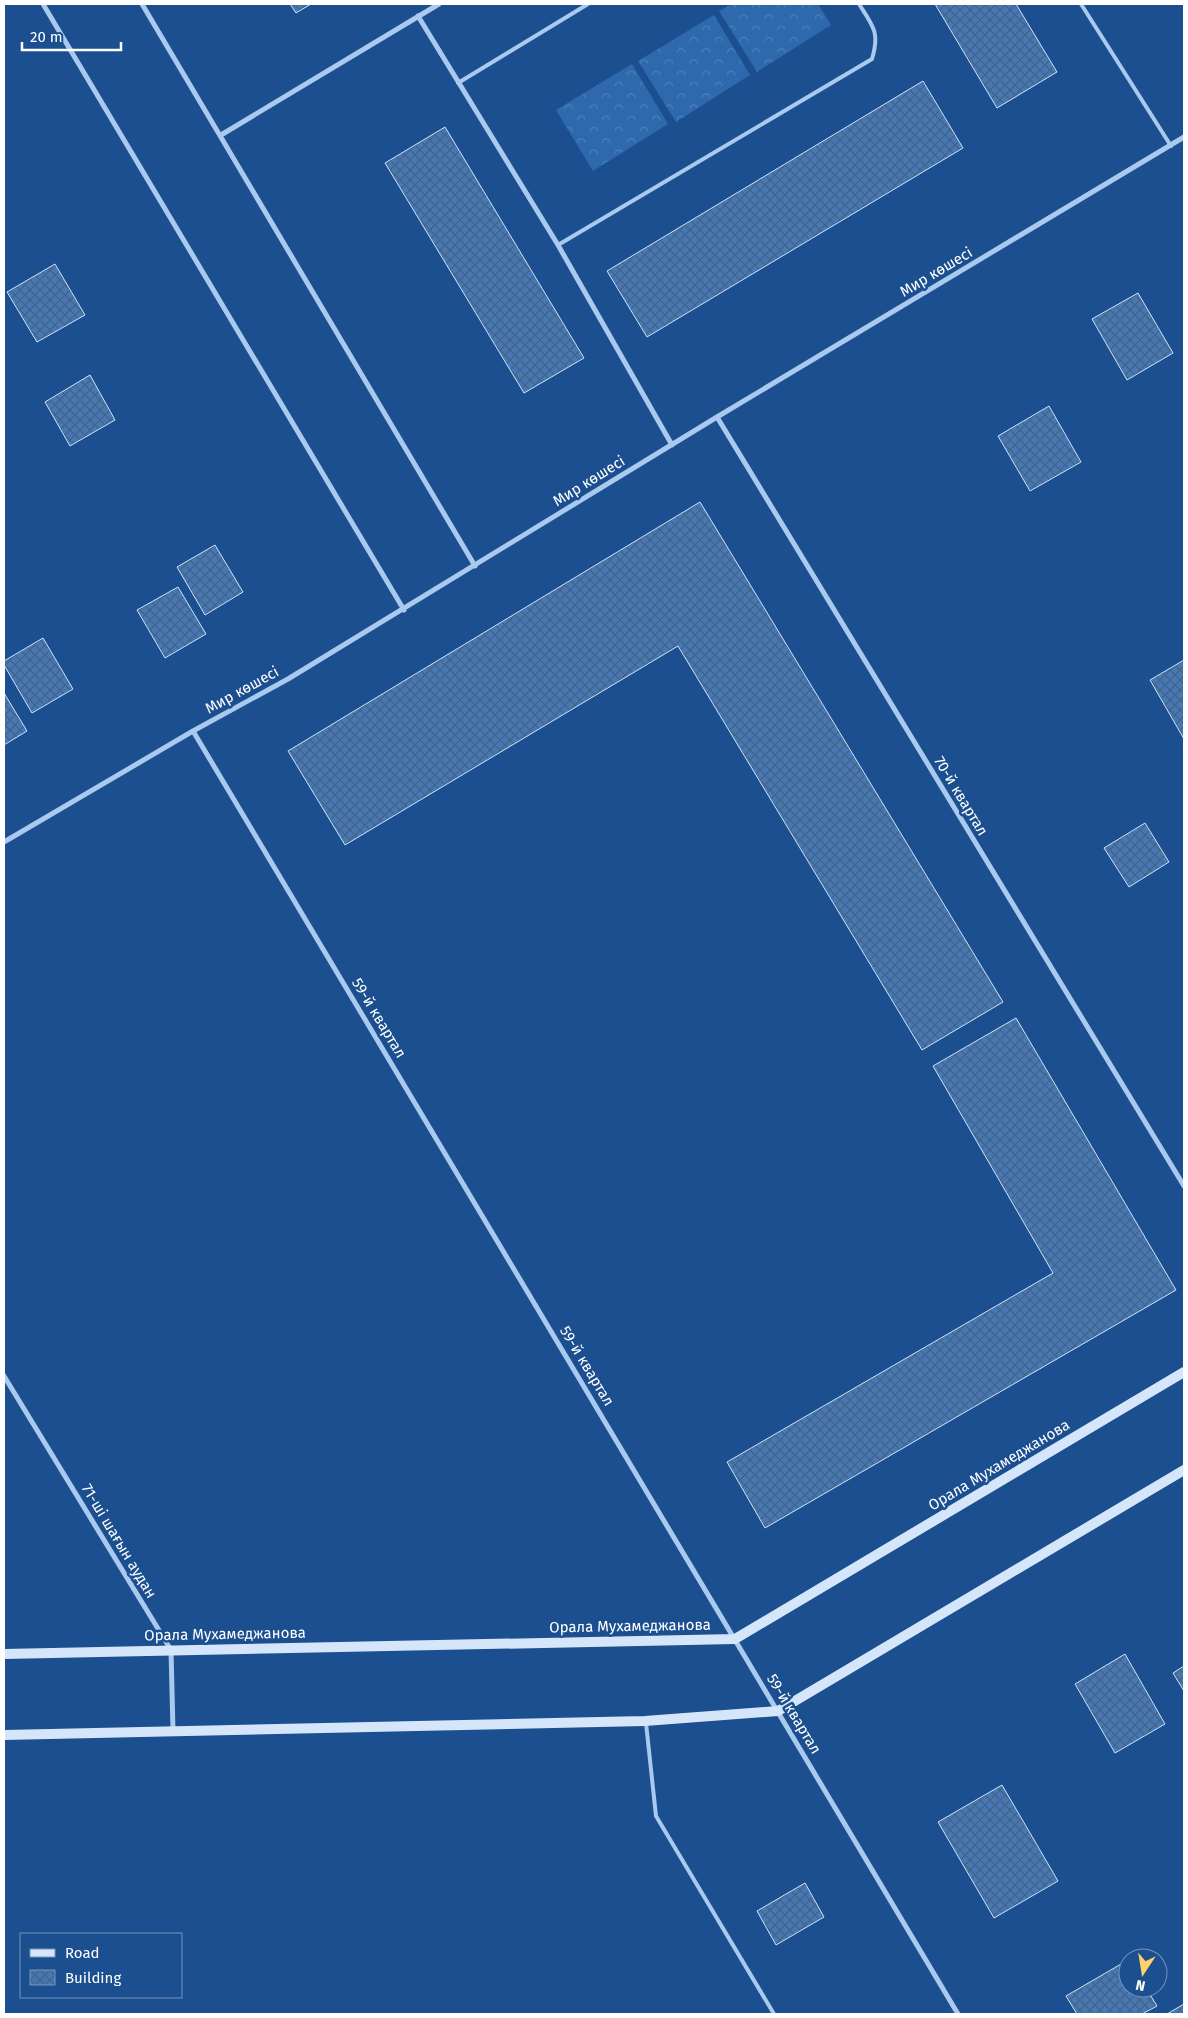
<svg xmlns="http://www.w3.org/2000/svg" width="1188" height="2018" font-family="'Fira Sans',sans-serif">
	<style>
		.forest { fill: url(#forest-crowns) }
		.building { fill: url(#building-cross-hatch); stroke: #cfe3fa }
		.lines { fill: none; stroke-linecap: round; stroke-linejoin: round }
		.lane { stroke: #a9c9ee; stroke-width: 4 }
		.street { stroke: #a9c9ee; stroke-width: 5 }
		.secondary { stroke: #d6e6fa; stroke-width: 10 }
		.labels { text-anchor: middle; stroke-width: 5; stroke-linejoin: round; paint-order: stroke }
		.street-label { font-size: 15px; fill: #fff; stroke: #1b4f8f }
	</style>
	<defs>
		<pattern id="forest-crowns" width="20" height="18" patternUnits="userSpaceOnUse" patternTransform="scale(1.25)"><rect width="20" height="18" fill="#2e69ad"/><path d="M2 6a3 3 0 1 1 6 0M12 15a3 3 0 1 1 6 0" fill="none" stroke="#4d80b9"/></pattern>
		<pattern id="building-cross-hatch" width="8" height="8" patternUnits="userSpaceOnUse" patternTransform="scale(1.25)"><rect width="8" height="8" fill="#4478b7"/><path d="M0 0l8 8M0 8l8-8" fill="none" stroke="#486282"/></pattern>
	</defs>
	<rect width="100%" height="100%" fill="#1b4f8f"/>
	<!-- forest -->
	<path class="forest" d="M732 4H818L831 25 757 72 719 11Z
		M714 15 750 75 676 122 638 61Z
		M632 64 668 124 593 171 556 110Z"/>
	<!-- building -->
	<path class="building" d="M290 4H311L296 13Z
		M935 4H1016L1057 72 997 108Z
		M923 81 963 148 647 337 607 271Z
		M445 127 584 358 524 393 385 163Z
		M55 264 85 315 37 342 7 292Z
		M1138 293 1173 353 1127 380 1092 319Z
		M90 375 115 420 70 446 45 402Z
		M1049 406 1081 462 1030 491 998 436Z
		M700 502 1003 1002 922 1050 678 646 345 845 288 751Z
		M215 545 243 592 205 615 177 567Z
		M178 587 206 634 165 658 137 610Z
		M43 638 73 689 32 713 4 665V661Z
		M1184 660V739L1150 680Z
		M4 693 27 731 4 745Z
		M1145 823 1169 862 1129 887 1104 848Z
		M1016 1018 1176 1290 765 1528 727 1462 1053 1273 933 1066Z
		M1125 1654 1165 1724 1115 1753 1075 1684Z
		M1184 1666V1691L1173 1673Z
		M1002 1785 1058 1881 994 1918 938 1822Z
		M805 1883 824 1917 776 1945 757 1911Z
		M1128 1960V1988H1146L1157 2006 1142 2014H1077L1066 1996Z
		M1184 2004V2014H1167Z"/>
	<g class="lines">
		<!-- lane -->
		<path class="lane" d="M1081 4 1171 146
			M458 83 588 4
			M558 245 872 59C880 32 873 26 859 4
			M646 1723 656 1816 774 2014"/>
		<!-- street -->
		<path class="street" d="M43 4 404 610
			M142 4 475 566
			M418 16 558 245 672 445
			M221 135 439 4
			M717 417 1184 1186
			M193 731 958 2014
			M4 842 193 731 288 679 717 417 1184 137
			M4 1376 171 1650 173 1731"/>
		<!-- secondary -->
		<path class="secondary" d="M4 1654 735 1639 1184 1372
			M4 1735 645 1721 778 1711 1184 1470"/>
	</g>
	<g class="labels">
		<!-- street labels -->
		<g class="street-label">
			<text transform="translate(936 272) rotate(-31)" y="5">Мир көшесі</text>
			<text transform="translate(589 481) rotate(-32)" y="5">Мир көшесі</text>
			<text transform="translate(242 690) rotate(-29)" y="5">Мир көшесі</text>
			<text transform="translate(961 796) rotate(59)" y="5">70-й квартал</text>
			<text transform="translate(379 1018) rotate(59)" y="5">59-й квартал</text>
			<text transform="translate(587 1366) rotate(59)" y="5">59-й квартал</text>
			<text transform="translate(999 1465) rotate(-31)" y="5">Орала Мухамеджанова</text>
			<text transform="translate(119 1541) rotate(59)" y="5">71-ші шағын аудан</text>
			<text transform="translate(630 1626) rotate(-1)" y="5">Орала Мухамеджанова</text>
			<text transform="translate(225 1634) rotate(-1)" y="5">Орала Мухамеджанова</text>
			<text transform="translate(794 1714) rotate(59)" y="5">59-й квартал</text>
		</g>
	</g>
	<!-- border -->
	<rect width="1188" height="2018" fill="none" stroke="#ffffff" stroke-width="10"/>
	<!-- legend -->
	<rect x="20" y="1933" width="162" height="65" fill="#1b4f8f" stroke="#7695bc"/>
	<rect x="30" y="1949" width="25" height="8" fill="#d6e6fa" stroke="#7695bc"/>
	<text x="65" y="1958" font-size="15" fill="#ffffff">Road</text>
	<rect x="30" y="1970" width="25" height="15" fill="url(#building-cross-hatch)" stroke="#7695bc"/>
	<text x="65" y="1983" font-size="15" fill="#ffffff">Building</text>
	<!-- north arrow -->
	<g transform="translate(1143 1973) rotate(192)"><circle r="24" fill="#1b4f8f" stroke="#7695bc"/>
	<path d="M0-4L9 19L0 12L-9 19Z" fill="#ffd166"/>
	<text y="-8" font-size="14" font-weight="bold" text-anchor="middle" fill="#ffffff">N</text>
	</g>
	<!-- scale -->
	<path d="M22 42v8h99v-8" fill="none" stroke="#ffffff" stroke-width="2.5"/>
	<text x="30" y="42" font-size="15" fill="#ffffff" stroke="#1b4f8f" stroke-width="4" paint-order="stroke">20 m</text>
</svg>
